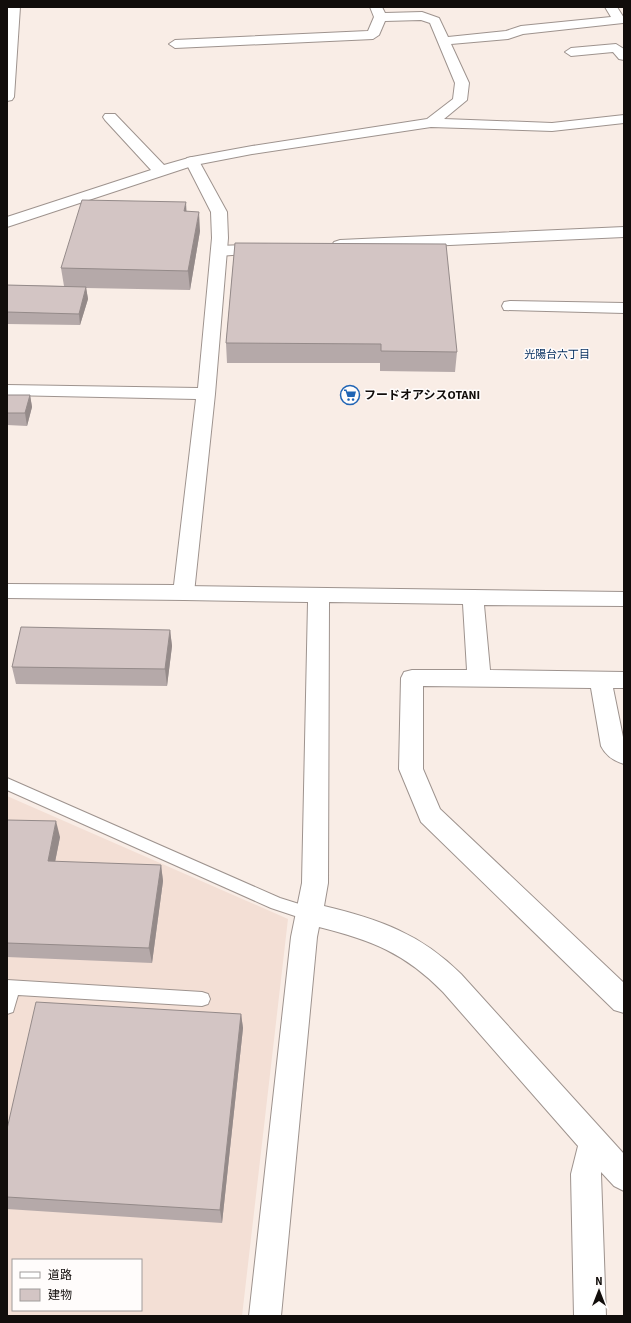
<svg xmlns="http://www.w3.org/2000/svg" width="631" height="1323" font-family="'Source Sans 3','Noto Sans JP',sans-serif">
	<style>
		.built { fill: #f3dfd5; fill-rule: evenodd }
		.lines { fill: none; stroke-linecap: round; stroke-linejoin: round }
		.service-casing { stroke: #9e938e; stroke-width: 2 }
		.minor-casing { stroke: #9e938e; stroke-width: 2 }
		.tertiary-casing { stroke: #9e938e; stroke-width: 2 }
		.service { fill: #fff; fill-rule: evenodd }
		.minor { fill: #fff; fill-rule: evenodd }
		.tertiary { fill: #fff; fill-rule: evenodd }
		.wall { fill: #b5a9a9 }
		.shaded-wall { fill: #948a89 }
		.building { fill: #d3c5c4; stroke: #948a89 }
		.labels { text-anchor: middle; stroke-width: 3; stroke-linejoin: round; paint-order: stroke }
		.far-neighbourhood-label { font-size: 11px; fill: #002b5d; stroke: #fffcfb }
		.poi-label { font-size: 12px; font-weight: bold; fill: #110d0b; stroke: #fffcfb; text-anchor: start }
	</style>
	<rect width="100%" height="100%" fill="#f9ede6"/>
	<!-- built -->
	<path class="built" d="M7 796 288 919 242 1316H7ZM13 1260H141V1310H13Z"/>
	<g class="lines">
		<!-- service casing -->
		<g class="service-casing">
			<path id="service" d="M7 778 280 898 315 909 318 914 315 919 310 921 271 908 7 790Z
				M7 980 202 992 208 994 210 999 208 1004 202 1006 18 995 13 1012 7 1014Z"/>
		</g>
		<!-- minor casing -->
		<g class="minor-casing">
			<path id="minor" d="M8 7H20L14 97 12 100 7 101Z
				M370 7H382L385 13 422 12 439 18 448 37 506 31 521 26 611 17 605 7H617L624 18 623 23 523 34 508 39 451 44 469 83 467 100 444 119 552 123 624 115V123L552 131 431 127 252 154 195 165 7 227V217L151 170 105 120 103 117 105 114H115L164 165 192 157 252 146 427 119 453 99 455 83 430 23 421 20 385 21 379 35 373 39 175 48 169 44 175 40 368 31 374 17Z
				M616 44 624 49V60L619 59 613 52 571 56 565 52 571 48Z
				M624 227V237L340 250 334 248 332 245 334 242 340 240Z
				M265 244 271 246 273 249 271 252 219 256 213 254 211 251 213 248 219 246Z
				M510 301 624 303V313L504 310 502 306 504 302Z
				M184 586 624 592V606L484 605 490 670 624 672V688H613L624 742V764C614 761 606 756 601 746L591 688 423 686V769L440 809 624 983V1013L614 1010 421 822 399 769 401 678 404 672 412 670H467L463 604 329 602 328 883 324 906C379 919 421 934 461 974L624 1154V1191L614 1186 601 1172V1174L606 1316H574L571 1174 578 1146 443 992C405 953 371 940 319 927L317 937 281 1316H249L291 937 302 883 308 602 184 600 177 598 174 593 177 588Z"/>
		</g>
		<!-- tertiary casing -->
		<g class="tertiary-casing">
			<path id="tertiary" d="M192 157 197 158 199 161 227 212 228 238 215 394 194 593 191 598 184 600 7 598V584L174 585 196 399 7 395V385L198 388 212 238 211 212 185 161 187 158Z"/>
		</g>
		<!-- service -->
		<use href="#service" class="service"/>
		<!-- minor -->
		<use href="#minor" class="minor"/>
		<!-- tertiary -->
		<use href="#tertiary" class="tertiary"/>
	</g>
	<!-- wall -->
	<path class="wall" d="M187 211 200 231 190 290 86 288 88 299 80 325 7 324V285L64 286 61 268Z
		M235 243 457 352 455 372 380 371V363H227L226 343Z
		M7 395H30L32 407 27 426 7 425Z
		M170 630 172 646 167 686 16 684 12 667Z
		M7 820 60 837 55 862 161 865 163 881 152 963 7 957Z
		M241 1014 243 1028 222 1223 7 1209V1129Z"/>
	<!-- shaded-wall -->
	<path class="shaded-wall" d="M186 202 187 221 184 211Z
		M199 212 200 231 190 290 188 271Z
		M86 287 88 299 80 325 79 314Z
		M30 395 32 407 27 426 25 413Z
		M170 630 172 646 167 686 165 669Z
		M56 821 60 837 52 877 48 861Z
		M161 865 163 881 152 963 149 948Z
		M241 1014 243 1028 222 1223 220 1210Z"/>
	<!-- building -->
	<path class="building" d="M82 200 186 202 184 211 199 212 188 271 61 268Z
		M235 243 446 244 457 352 381 351V344L226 343Z
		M7 285 86 287 79 314 7 312Z
		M7 395H30L25 413H7Z
		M21 627 170 630 165 669 12 667Z
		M7 820 56 821 48 861 161 865 149 948 7 943Z
		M36 1002 241 1014 220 1210 7 1197V1129Z"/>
	<!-- icons -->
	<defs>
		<g id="supermarket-ring" transform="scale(1)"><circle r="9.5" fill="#fffcfb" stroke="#2064b4" stroke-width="1.5"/><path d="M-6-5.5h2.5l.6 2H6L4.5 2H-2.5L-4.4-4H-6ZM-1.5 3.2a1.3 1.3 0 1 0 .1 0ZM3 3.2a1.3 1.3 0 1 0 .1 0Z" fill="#2064b4"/></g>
	</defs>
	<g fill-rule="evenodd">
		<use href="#supermarket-ring" x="350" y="395"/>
	</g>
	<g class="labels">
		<!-- far-neighbourhood labels -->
		<g class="far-neighbourhood-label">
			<text x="557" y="358">光陽台六丁目</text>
		</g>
		<!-- poi labels -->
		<g class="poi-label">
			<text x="364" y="399">フードオアシスOTANI</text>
		</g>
	</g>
	<!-- border -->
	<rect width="631" height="1323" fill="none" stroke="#110d0b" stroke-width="16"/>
	<!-- legend -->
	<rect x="12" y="1259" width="130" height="52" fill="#fffcfb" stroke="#a09c9b"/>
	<rect x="20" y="1272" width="20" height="6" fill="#ffffff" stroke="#a09c9b"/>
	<text x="48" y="1279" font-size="12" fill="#110d0b">道路</text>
	<rect x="20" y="1289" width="20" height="12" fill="#d3c5c4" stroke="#a09c9b"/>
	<text x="48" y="1299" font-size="12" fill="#110d0b">建物</text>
	<!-- north arrow -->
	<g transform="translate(599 1291)" stroke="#fffcfb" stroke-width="3" paint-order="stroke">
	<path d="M0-3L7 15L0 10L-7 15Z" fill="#110d0b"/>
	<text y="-6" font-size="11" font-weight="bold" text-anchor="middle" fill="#110d0b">N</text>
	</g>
</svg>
